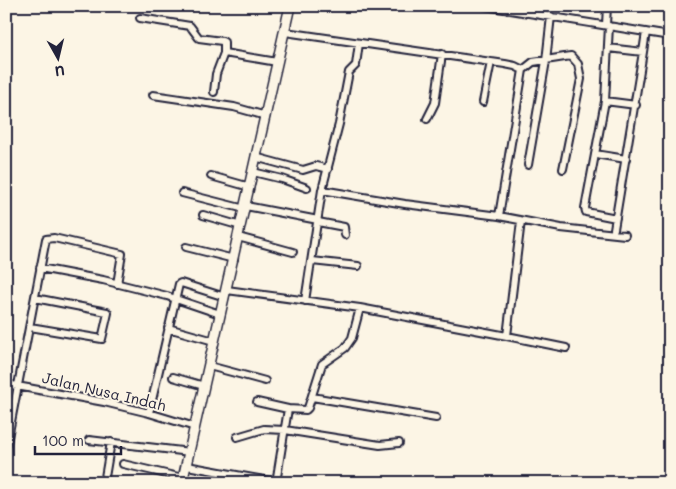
<svg xmlns="http://www.w3.org/2000/svg" width="676" height="489" font-family="Mali,sans-serif">
	<style>
		.lines { fill: none; stroke-linecap: round; stroke-linejoin: round }
		.minor-casing { stroke: #22223b; stroke-width: 10 }
		.secondary-casing { stroke: #22223b; stroke-width: 12 }
		.minor { stroke: #fcf5e5; stroke-width: 6 }
		.secondary { stroke: #fcf5e5; stroke-width: 9 }
		.labels { text-anchor: middle; stroke-width: 4; stroke-linejoin: round; paint-order: stroke }
		.street-label { font-size: 15px; fill: #22223b; stroke: #fcf5e5 }
	</style>
	<rect width="100%" height="100%" fill="#fcf5e5"/>
	<filter id="ink" filterUnits="userSpaceOnUse"><feTurbulence type="fractalNoise" baseFrequency=".02" numOctaves="2"/><feDisplacementMap in="SourceGraphic" scale="10" xChannelSelector="R" yChannelSelector="G"/><feConvolveMatrix kernelMatrix="1 2 1 2 8 2 1 2 1" color-interpolation-filters="sRGB"/></filter>
	<g filter="url(#ink)">
		<g class="lines">
			<!-- minor casing -->
			<g class="minor-casing">
				<path id="minor" d="M485 6 670 36
					M140 18 190 26 199 38 222 41 224 42V53
					M606 25 607 6
					M609 26 605 101 585 208 586 212 616 218
					M285 32 505 64 515 66 523 70 499 216
					M608 48 643 52 614 229
					M643 52 646 32
					M523 70 533 62 571 56 578 64 581 79 563 169
					M214 92 216 74 224 53 277 62
					M153 95 234 107 266 116
					M605 101 636 105
					M483 102 491 62
					M427 119 435 103 442 54
					M595 154 626 159
					M255 157 303 170 316 166 328 169
					M528 165 546 61 551 16
					M253 172 282 179 307 188
					M211 176 250 187
					M322 190 405 204 499 216 561 228 625 235
					M182 193 245 209
					M246 206 318 220
					M203 215 241 226
					M318 222 344 227 345 235
					M238 237 293 252
					M186 247 234 259
					M312 261 358 266
					M40 268 103 280 167 296 220 314
					M227 290 360 308 507 336 521 221
					M305 301 322 190 339 124 349 72 356 65 359 43
					M30 327 102 339 108 313 107 312 35 298
					M168 328 214 341
					M507 336 566 348
					M209 366 265 381
					M173 377 204 386
					M6 384 104 402 149 413 195 427
					M312 397 436 418
					M257 402 288 409 276 483
					M288 409 306 410 308 408 322 364 345 348 352 338 360 308
					M149 413 179 284 181 283 225 297
					M237 437 264 429 285 430 380 445 399 443
					M89 440 190 452
					M6 448 46 239 54 238 122 254 117 284
					M123 464 183 478
					M187 466 276 482
					M104 483 111 442"/>
			</g>
			<!-- secondary casing -->
			<g class="secondary-casing">
				<path id="secondary" d="M182 483 290 6"/>
			</g>
			<!-- minor -->
			<use href="#minor" class="minor"/>
			<!-- secondary -->
			<use href="#secondary" class="secondary"/>
		</g>
	</g>
	<g class="labels">
		<!-- street labels -->
		<g class="street-label">
			<text transform="translate(104 392) rotate(13)" y="5">Jalan Nusa Indah</text>
		</g>
	</g>
	<!-- margin -->
	<rect width="676" height="489" fill="none" stroke="#fcf5e5" stroke-width="25"/>
	<rect x="12" y="12" width="651" height="464" fill="none" stroke="#22223b" stroke-width="2" filter="url(#ink)"/>
	<!-- north arrow -->
	<g transform="translate(58 58) rotate(172)" stroke="#fcf5e5" stroke-width="4" paint-order="stroke">
	<path d="M0-4L9 19L0 12L-9 19Z" fill="#22223b"/>
	<text y="-8" font-size="14" font-weight="bold" text-anchor="middle" fill="#22223b">U</text>
	</g>
	<!-- scale -->
	<path d="M35 446v8h86v-8" fill="none" stroke="#22223b" stroke-width="2.5"/>
	<text x="42" y="446" font-size="15" fill="#22223b" stroke="#fcf5e5" stroke-width="4" paint-order="stroke">100 m</text>
</svg>
